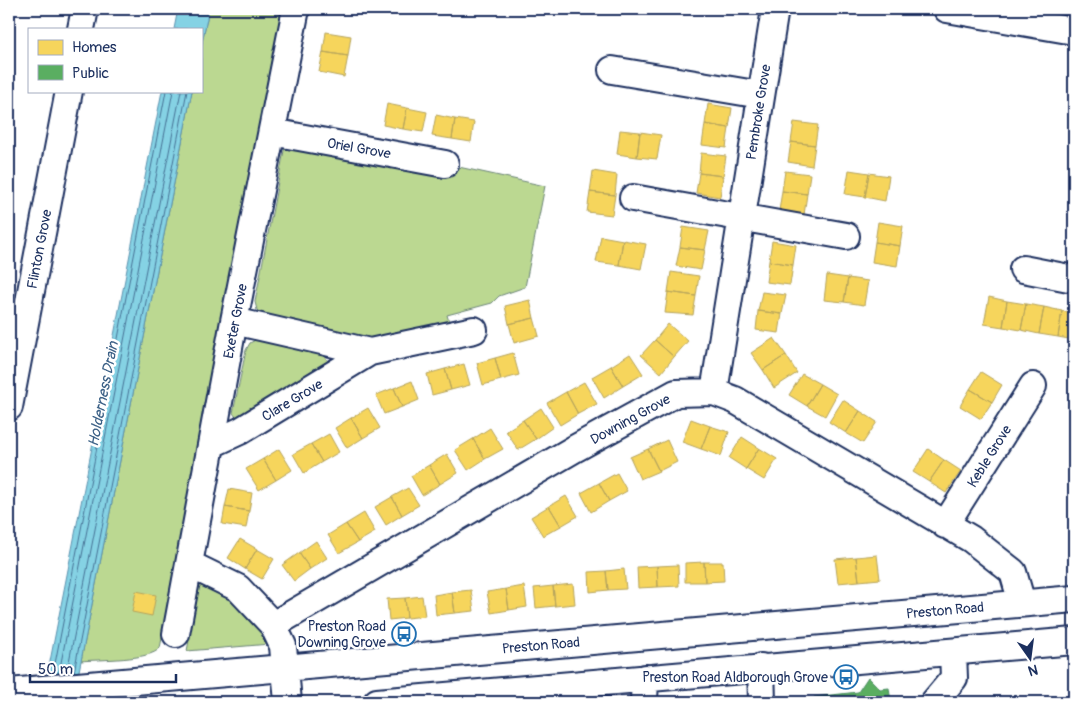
<svg xmlns="http://www.w3.org/2000/svg" width="1083" height="711" font-family="Pangolin,sans-serif">
	<style>
		.green { fill: #bbd891; stroke: #6b8478 }
		.water { fill: #85d2e4; stroke: #5b91ae }
		.homes { fill: #f6d55c; stroke: #b4a35d }
		.public { fill: #5aae61; stroke: #478860 }
		.lines { fill: none; stroke-linecap: round; stroke-linejoin: round }
		.shore { stroke: #457094; stroke-width: 1 }
		.minor-casing { stroke: #1b2f5e; stroke-width: 30 }
		.minor { stroke: #fff; stroke-width: 26 }
		.labels { text-anchor: middle; stroke-width: 5; stroke-linejoin: round; paint-order: stroke }
		.street-label { font-size: 14px; fill: #1b2f5e; stroke: #fff }
		.poi-label { font-size: 14px; fill: #1b2f5e; stroke: #fff; text-anchor: end }
		.water-label { font-size: 15px; font-style: italic; fill: #3b6086; stroke: #fff }
	</style>
	<rect width="100%" height="100%" fill="#fff"/>
	<filter id="ink" filterUnits="userSpaceOnUse"><feTurbulence type="fractalNoise" baseFrequency=".02" numOctaves="2"/><feDisplacementMap in="SourceGraphic" scale="10" xChannelSelector="R" yChannelSelector="G"/><feConvolveMatrix kernelMatrix="1 2 1 2 8 2 1 2 1" color-interpolation-filters="sRGB"/></filter>
	<g filter="url(#ink)">
		<!-- green -->
		<path class="green" d="M209 9H286L227 320 160 648C149 661 99 659 81 661L192 91H201V47Z
			M287 135 445 164 545 186 525 287 499 296 492 303 447 315 451 328 385 342 263 316 257 310 255 302Z
			M257 339 323 354 328 361 326 367 243 417H236L233 413 246 350 250 343Z
			M200 581 227 595 250 613 270 644 187 651Z"/>
		<!-- water -->
		<path class="water" d="M178 9H209L201 47V29H174Z
			M162 91H192L73 702H42Z"/>
		<!-- homes -->
		<path class="homes" d="M326 32 351 36 348 56 323 52Z
			M323 52 348 56 344 77 319 72Z
			M387 104 407 108 403 129 383 125Z
			M708 104 732 108 729 128 705 124Z
			M407 108 427 112 423 132 403 129Z
			M436 115 455 119 452 139 432 136Z
			M455 119 474 122 471 142 452 139Z
			M794 122 818 125 815 145 791 142Z
			M705 124 729 128 726 148 702 145Z
			M620 130 640 132 637 157 617 154Z
			M640 132 661 135 657 159 637 157Z
			M791 142 815 145 812 166 788 162Z
			M701 153 726 156 723 176 699 173Z
			M849 170 869 173 865 197 845 194Z
			M593 171 617 175 615 195 590 192Z
			M785 171 810 174 807 194 782 191Z
			M699 173 723 176 720 197 696 193Z
			M869 173 889 176 885 201 865 197Z
			M782 191 807 194 804 215 779 211Z
			M590 192 615 195 612 215 587 212Z
			M878 222 903 226 900 246 875 242Z
			M683 227 709 231 705 250 680 247Z
			M601 236 623 240 619 265 596 262Z
			M623 240 646 244 641 269 619 265Z
			M772 241 796 245 793 265 769 261Z
			M875 242 900 246 897 266 872 262Z
			M680 247 705 250 701 270 676 266Z
			M769 261 793 265 790 285 766 282Z
			M671 272 699 276 696 296 668 292Z
			M827 275 848 278 844 302 824 300Z
			M848 278 868 281 864 305 844 302Z
			M668 292 696 296 693 315 665 313Z
			M762 292 786 295 782 314 758 311Z
			M989 297 1007 301 1003 327 984 324Z
			M530 300 534 318 509 324 505 306Z
			M1007 301 1026 304 1021 330 1003 327Z
			M1026 304 1044 307 1039 334 1021 330Z
			M1044 307 1062 311 1058 337 1039 334Z
			M758 311 782 314 779 333 756 330Z
			M1062 311 1074 313V340L1058 337Z
			M534 318 539 336 514 343 509 324Z
			M668 324 688 341 674 357 655 340Z
			M774 338 786 355 763 370 751 353Z
			M655 340 674 357 661 373 641 355Z
			M513 353 519 375 501 380 495 358Z
			M630 354 643 374 623 386 611 366Z
			M786 355 797 373 774 388 763 370Z
			M495 358 501 380 483 385 477 363Z
			M464 364 470 385 451 390 445 369Z
			M611 366 623 386 604 398 592 377Z
			M445 369 451 390 432 395 427 374Z
			M981 372 1002 385 992 402 970 389Z
			M802 374 820 384 807 406 789 395Z
			M412 381 419 400 402 407 394 388Z
			M584 382 597 404 578 414 566 392Z
			M820 384 837 394 825 416 807 406Z
			M394 388 402 407 384 414 376 395Z
			M970 389 992 402 981 419 960 406Z
			M566 392 578 414 560 425 547 403Z
			M843 400 860 411 846 433 829 422Z
			M368 408 380 428 363 438 351 418Z
			M541 408 553 427 536 439 523 420Z
			M860 411 877 422 863 443 846 433Z
			M351 418 363 438 347 448 335 428Z
			M691 419 710 426 701 449 682 442Z
			M523 420 536 439 518 450 506 431Z
			M710 426 729 432 721 456 701 449Z
			M490 428 503 449 485 459 473 439Z
			M329 434 339 452 322 462 311 444Z
			M742 437 759 448 746 469 729 458Z
			M473 439 485 459 468 470 455 450Z
			M667 440 677 462 659 471 648 449Z
			M311 444 322 462 304 473 293 454Z
			M759 448 777 459 764 480 746 469Z
			M279 449 292 470 276 480 263 459Z
			M648 449 659 471 640 479 630 457Z
			M928 449 944 460 929 482 913 472Z
			M447 454 458 473 440 484 429 465Z
			M263 459 276 480 259 490 246 469Z
			M944 460 961 471 946 493 929 482Z
			M429 465 440 484 422 495 411 476Z
			M617 473 627 491 609 501 599 483Z
			M599 483 609 501 591 512 581 493Z
			M408 488 419 505 402 515 392 497Z
			M229 489 252 493 249 511 225 507Z
			M566 496 578 516 561 526 549 506Z
			M392 497 402 515 386 525 375 507Z
			M549 506 561 526 543 536 531 517Z
			M225 507 249 511 246 528 222 524Z
			M364 513 375 532 358 542 346 524Z
			M346 524 358 542 339 553 328 535Z
			M240 539 257 549 245 569 228 558Z
			M316 541 327 558 310 569 299 553Z
			M257 549 274 559 262 579 245 569Z
			M299 553 310 569 294 581 282 565Z
			M877 555 880 579 859 581 856 557Z
			M856 557 859 581 838 583 835 559Z
			M704 562H723L724 581 705 582Z
			M704 562 705 582H685V563Z
			M678 565 679 586 658 587 657 566Z
			M657 566 658 587 638 588 637 567Z
			M624 569 626 589 608 590 606 571Z
			M606 571 608 590 590 592 589 572Z
			M573 584 575 604 555 606 553 586Z
			M524 586 527 607 509 610 506 589Z
			M553 586 555 606 536 608 534 588Z
			M506 589 509 610 491 613 487 592Z
			M471 590 474 611 455 613 452 592Z
			M136 591 156 595 152 616 132 612Z
			M452 592 455 613 436 615 434 595Z
			M422 596 425 616 407 618 405 598Z
			M405 598 407 618 389 620 387 599Z"/>
		<!-- public -->
		<path class="public" d="M868 677 880 689 889 688 891 702H815L814 697 858 692Z"/>
		<g class="lines">
			<!-- shore -->
			<path class="shore" d="M67 672 181 91
				M74 672 187 91
				M59 673 173 91
				M53 674 166 91"/>
			<!-- minor casing -->
			<g class="minor-casing">
				<path id="minor" d="M947 9 1074 31
					M81 29 85 9
					M612 70 761 95
					M272 132 445 164
					M633 198 846 236
					M1023 269 1074 279
					M234 321 370 352
					M714 392 775 9
					M9 407 69 91
					M212 444 240 431 370 352 474 330
					M945 525 1033 386
					M189 564 238 588 273 625 283 646 288 702
					M273 625 576 448 676 393 714 392 735 400 971 539 1013 572 1022 603
					M176 634 234 321 296 9
					M761 667 762 702
					M9 692 1074 599
					M377 702 1074 641
					M644 702 645 678
					M934 702 954 678 953 652"/>
			</g>
			<!-- minor -->
			<use href="#minor" class="minor"/>
		</g>
	</g>
	<!-- icons -->
	<defs>
		<g id="bus-ring" transform="scale(1.25)"><circle r="9.5" fill="#fff" stroke="#1f6fb2" stroke-width="1.5"/><path d="M-5-6H5V4H4V6H2V4H-2V6H-4V4H-5ZM-3.5-4V0h7V-4ZM-3.5 1.2v1.5H-2V1.2ZM2 1.2v1.5H3.5V1.2Z" fill="#1f6fb2"/></g>
	</defs>
	<g fill-rule="evenodd">
		<use href="#bus-ring" x="404" y="634"/>
		<use href="#bus-ring" x="846" y="677"/>
	</g>
	<g class="labels">
		<!-- street labels -->
		<g class="street-label">
			<text transform="translate(758 112) rotate(-81)" y="5">Pembroke Grove</text>
			<text transform="translate(359 148) rotate(10)" y="5">Oriel Grove</text>
			<text transform="translate(39 249) rotate(-79)" y="5">Flinton Grove</text>
			<text transform="translate(235 321) rotate(-79)" y="5">Exeter Grove</text>
			<text transform="translate(292 400) rotate(-31)" y="5">Clare Grove</text>
			<text transform="translate(630 419) rotate(-29)" y="5">Downing Grove</text>
			<text transform="translate(989 456) rotate(-58)" y="5">Keble Grove</text>
			<text transform="translate(945 610) rotate(-5)" y="5">Preston Road</text>
			<text transform="translate(541 645) rotate(-5)" y="5">Preston Road</text>
		</g>
		<!-- poi labels -->
		<g class="poi-label">
			<text x="386" y="631">Preston Road<tspan x="386" dy="16">Downing Grove</tspan></text>
			<text x="828" y="682">Preston Road Aldborough Grove</text>
		</g>
		<!-- water labels -->
		<g class="water-label">
			<text transform="translate(103 394) rotate(-79)" y="5">Holderness Drain</text>
		</g>
	</g>
	<!-- margin -->
	<rect width="1083" height="711" fill="none" stroke="#fff" stroke-width="30"/>
	<rect x="15" y="15" width="1053" height="681" fill="none" stroke="#1b2f5e" stroke-width="2" filter="url(#ink)"/>
	<!-- legend -->
	<rect x="28" y="28" width="175" height="65" fill="#ffffff" stroke="#a4acbf"/>
	<rect x="38" y="40" width="25" height="15" fill="#f6d55c" stroke="#a4acbf"/>
	<text x="72" y="52" font-size="15" fill="#1b2f5e">Homes</text>
	<rect x="38" y="65" width="25" height="15" fill="#5aae61" stroke="#a4acbf"/>
	<text x="72" y="78" font-size="15" fill="#1b2f5e">Public</text>
	<!-- north arrow -->
	<g transform="translate(1030 658) rotate(166)" stroke="#ffffff" stroke-width="4" paint-order="stroke">
	<path d="M0-4L9 19L0 12L-9 19Z" fill="#1b2f5e"/>
	<text y="-8" font-size="14" font-weight="bold" text-anchor="middle" fill="#1b2f5e">N</text>
	</g>
	<!-- scale -->
	<path d="M30 674v8h146v-8" fill="none" stroke="#1b2f5e" stroke-width="2.5"/>
	<text x="38" y="674" font-size="15" fill="#1b2f5e" stroke="#ffffff" stroke-width="4" paint-order="stroke">50 m</text>
</svg>
